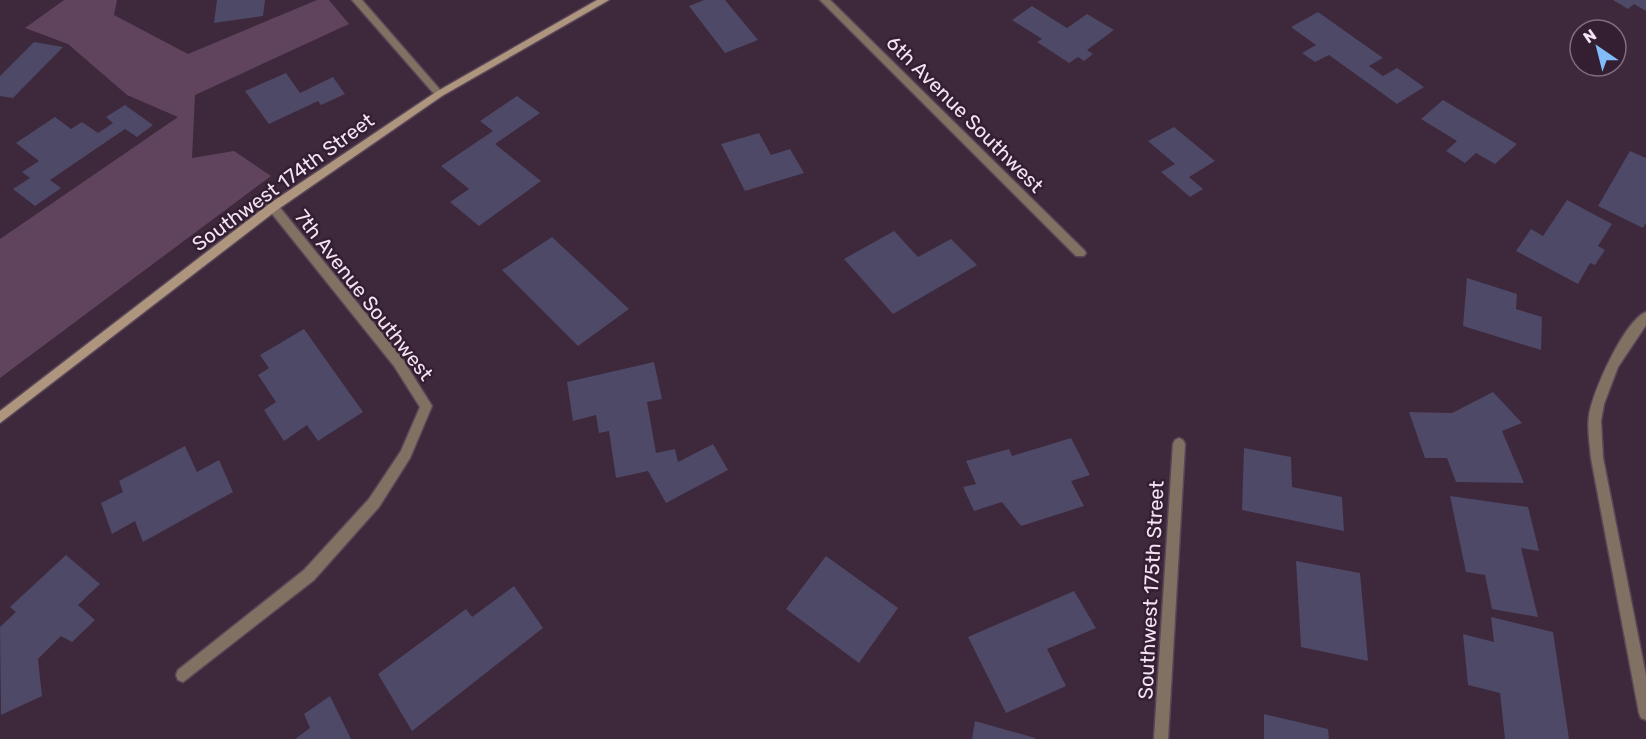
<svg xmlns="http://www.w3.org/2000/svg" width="1646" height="739" font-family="Rubik,sans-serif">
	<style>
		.green { fill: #60445e }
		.building { fill: #4d4966 }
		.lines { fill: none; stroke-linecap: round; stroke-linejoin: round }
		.street-casing { stroke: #5b4659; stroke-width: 3 }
		.secondary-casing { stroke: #5b4659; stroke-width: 3 }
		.street { fill: #807162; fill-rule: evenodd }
		.secondary { fill: #ad967d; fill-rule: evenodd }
		.labels { text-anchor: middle; stroke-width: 5; stroke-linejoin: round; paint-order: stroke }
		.street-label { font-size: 20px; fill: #f3e4f2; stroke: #341e32 }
	</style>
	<rect width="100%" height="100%" fill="#3e283c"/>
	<!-- green -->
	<path class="green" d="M64 0H117L114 15 188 54 317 0H329L349 24 195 95 192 158 234 151 271 176 0 378V239L178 117 127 95 68 44 25 28Z"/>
	<!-- building -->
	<path class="building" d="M217 0H265L263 16 214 23Z
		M704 0H725L758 40 725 53 689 6Z
		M1613 0H1646V11L1634 4 1628 9Z
		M1032 6 1067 28 1087 14 1114 30 1087 50 1093 54 1084 61 1078 57 1069 63 1037 42 1042 39 1012 20Z
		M1318 12 1383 58 1369 66 1383 76 1397 68 1424 87 1397 104 1329 55 1315 62 1302 53 1316 45 1291 27Z
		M34 42 63 47 13 98 0 96V76Z
		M286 73 300 93 333 77 345 94 321 105 318 101 269 124 245 91Z
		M517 96 540 113 495 144 541 181 479 226 450 202 469 189 441 166 493 131 480 121Z
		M1443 100 1517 144 1495 164 1476 153 1465 163 1446 151 1457 141 1421 119Z
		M125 105 153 125 137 137 125 129 50 180 61 188 35 206 13 189 30 178 22 172 39 161 16 143 55 117 71 129 82 122 98 133 113 123 106 117Z
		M1174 127 1215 161 1189 177 1203 189 1190 197 1161 172 1175 164 1148 141Z
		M759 133 771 155 790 149 804 173 745 191 721 144Z
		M1630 151 1646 158V223L1643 228 1598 206Z
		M1567 200 1612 224 1598 246 1605 250 1595 265 1590 263 1578 284 1516 251 1531 229 1543 236Z
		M894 231 918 257 951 239 977 265 893 314 844 259Z
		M552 237 629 309 578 346 502 270Z
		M1467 278 1517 294 1516 309 1542 317 1541 350 1463 326Z
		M304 329 363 412 318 441 307 425 284 441 264 410 276 402 258 375 269 368 260 355Z
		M654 362 662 399 647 402 656 453 675 449 678 462 713 444 728 470 666 503 648 471 616 478 609 431 599 433 596 415 573 421 567 382Z
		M1493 392 1522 423 1502 431 1524 483 1456 482 1447 458H1425L1409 412 1452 413Z
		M1071 438 1090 475 1071 481 1084 506 1021 526 1002 502 974 511 963 487 976 484 966 461 1009 449 1012 456Z
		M185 446 197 472 219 460 233 492 143 542 135 521 112 534 101 503 123 492 119 481Z
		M1244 448 1291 457 1292 487 1342 497 1344 531 1242 510Z
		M1450 496 1528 507 1539 551 1521 548 1538 617 1492 609 1485 575 1466 572Z
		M66 555 100 584 78 605 95 620 72 642 61 636 38 659 42 696 1 715 0 627 16 612 10 607Z
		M826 556 898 608 859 663 786 609Z
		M1296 561 1360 573 1368 661 1301 647Z
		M514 586 543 628 412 731 378 674 466 609 472 617Z
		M1074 591 1096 628 1047 649 1066 686 1006 713 968 637Z
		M1491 617 1553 632 1569 739H1505L1500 693 1468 685 1463 634 1494 642Z
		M330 696 351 739H295L310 728 304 714Z
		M1264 714 1328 729 1329 739H1264Z
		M975 721 1035 738V739H972Z"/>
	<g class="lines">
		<!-- street casing -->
		<g class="street-casing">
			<path id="street" d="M352 0H362L442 92V96H436Z
				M820 0H830L1084 250 1086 253 1084 256H1076Z
				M273 203 277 204 402 358 432 406 410 458 379 507 314 580 183 682 178 680 176 675 178 670 304 570 369 499 401 451 420 407 394 366 269 210 268 207Z
				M1646 312V325L1618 367 1604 404 1601 421 1603 458 1646 676V720L1641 718 1639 713 1591 458C1590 444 1587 430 1589 416 1592 393 1624 321 1646 312Z
				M1179 438 1183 440 1185 444 1168 739H1154L1173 444 1175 440Z"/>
		</g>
		<!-- secondary casing -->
		<g class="secondary-casing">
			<path id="secondary" d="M597 0H609L442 96 277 210 0 423V411L269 204 436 92Z"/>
		</g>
		<!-- street -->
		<use href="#street" class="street"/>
		<!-- secondary -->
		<use href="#secondary" class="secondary"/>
	</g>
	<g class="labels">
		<!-- street labels -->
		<g class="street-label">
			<text transform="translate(965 114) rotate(45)" y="7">6th Avenue Southwest</text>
			<text transform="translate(283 182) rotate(-36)" y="7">Southwest 174th Street</text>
			<text transform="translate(364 295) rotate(52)" y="7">7th Avenue Southwest</text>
			<text transform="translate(1151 590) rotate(-87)" y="7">Southwest 175th Street</text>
		</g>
	</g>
	<!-- north arrow -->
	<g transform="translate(1598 48) rotate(325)"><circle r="28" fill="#341e32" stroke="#806d7f" stroke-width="1.5"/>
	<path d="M0-4.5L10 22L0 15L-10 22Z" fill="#80bdfa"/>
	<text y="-9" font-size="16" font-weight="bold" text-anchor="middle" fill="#f3e4f2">N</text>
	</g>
</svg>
